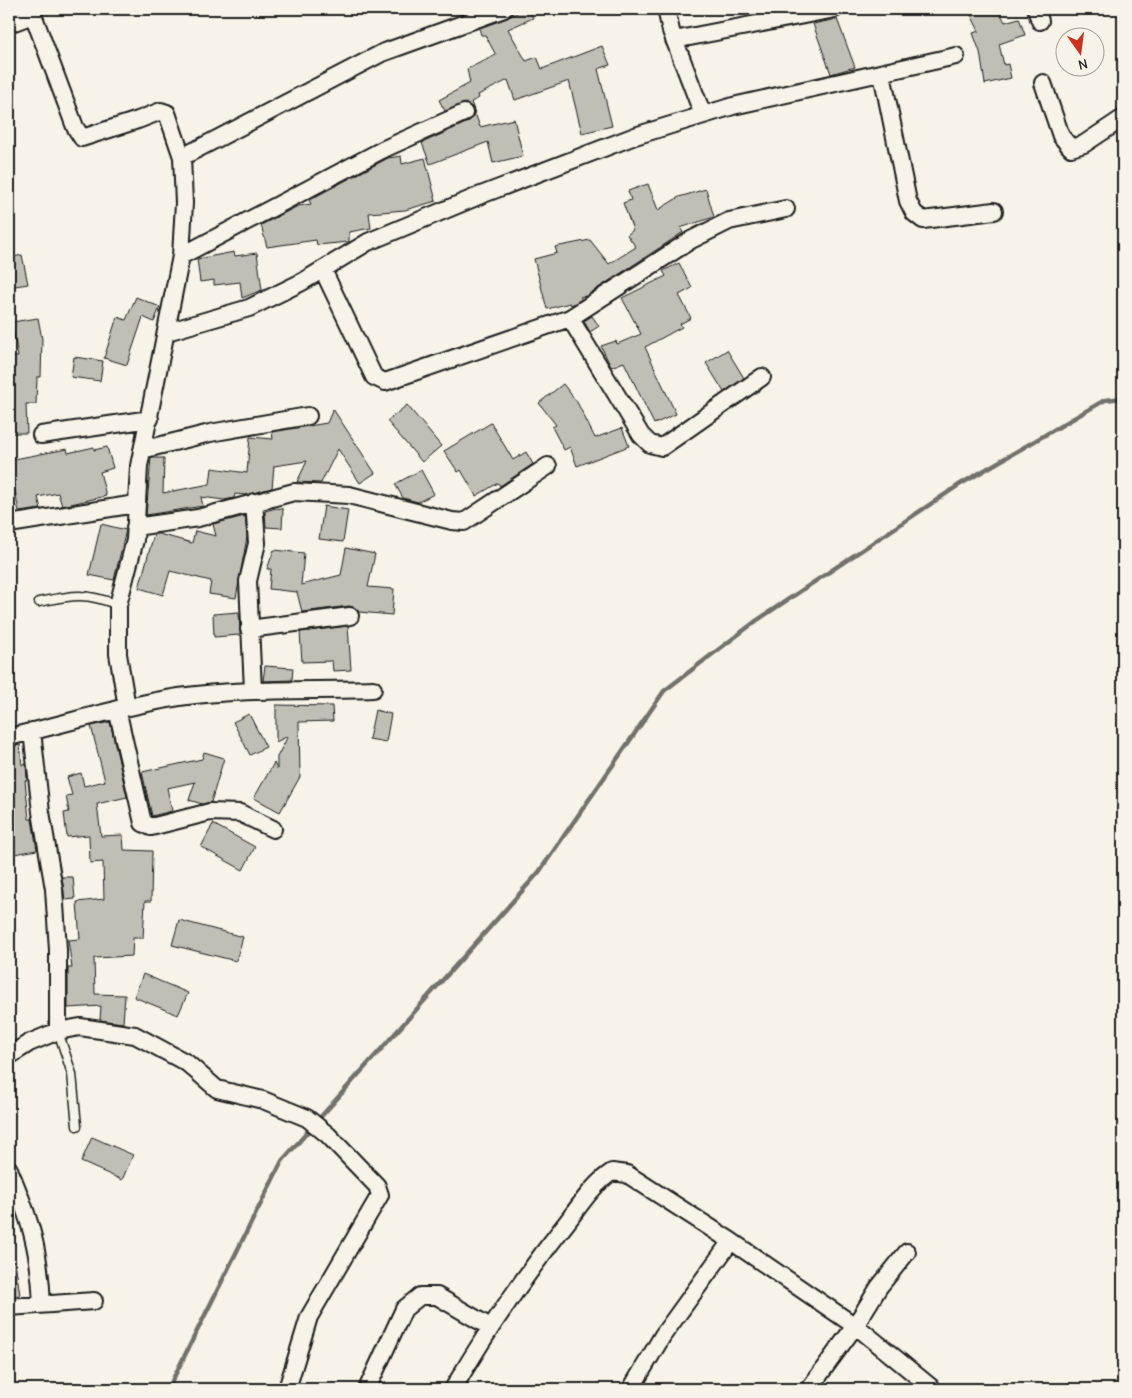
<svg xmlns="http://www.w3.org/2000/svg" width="1132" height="1398" font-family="'Comic Neue',sans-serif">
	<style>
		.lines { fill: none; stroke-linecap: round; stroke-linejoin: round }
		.stream { stroke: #72716c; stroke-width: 4.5 }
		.building { fill: #c0beb5; stroke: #1c1c1c }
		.lane-casing { stroke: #1c1c1c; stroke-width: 11 }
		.street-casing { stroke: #1c1c1c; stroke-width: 20 }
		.lane { stroke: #f7f3e8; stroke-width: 8 }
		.street { stroke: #f7f3e8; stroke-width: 16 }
	</style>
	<rect width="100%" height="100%" fill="#f7f3e8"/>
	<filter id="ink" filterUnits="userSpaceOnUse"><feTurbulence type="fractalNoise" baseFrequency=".02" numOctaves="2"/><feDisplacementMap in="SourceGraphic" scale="10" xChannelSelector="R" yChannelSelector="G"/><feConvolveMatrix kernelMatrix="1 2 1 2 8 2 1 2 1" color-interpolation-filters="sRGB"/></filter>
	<g filter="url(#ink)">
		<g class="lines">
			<!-- stream -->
			<path class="stream" d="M317 1121 539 872 664 691 756 621 959 485 1105 400 1123 398
				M168 1389 282 1161 312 1127"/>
		</g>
		<!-- building -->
		<path class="building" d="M524 9H529L533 18 508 29 526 61 537 57 542 69 602 46 610 65 598 69 612 126 582 133 569 81 515 100 508 80 478 95 479 98 471 102 480 127 514 119 523 156 493 163 488 142 430 164 422 143 468 122 474 114 473 108 465 103 445 111 439 100 470 83 467 69 496 55 485 35H481L479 28 507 18Z
			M968 9H998L1005 22 1019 18 1025 35 999 44 1004 65 1008 64 1011 78 985 84 980 52 973 33 979 31Z
			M837 19 855 67 831 74 813 24Z
			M401 156 402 164 425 158 436 201 405 210 369 213 371 228 349 232V242L317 245 316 240 267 247 261 225 298 206 311 204 309 200 388 158Z
			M648 184 658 210 679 197 706 189 714 217 680 228 683 232 670 241 586 296 580 297 582 299 571 305 570 303 547 309 534 259 557 253 555 247 590 240 609 264 636 247 627 235 633 230 623 203 631 200 628 191Z
			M234 252 235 256 257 253 262 290 242 298 240 282 214 285V280L200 282 197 259Z
			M22 255 28 284 9 287V258Z
			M679 263 692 288 679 295 691 318 680 324 682 327 645 347 676 414 654 424 624 362 611 367 601 346 616 341 617 344 641 334 622 298 666 276 663 271Z
			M136 297 160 307 154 322 143 317 127 365 104 358 117 317 126 320Z
			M592 316 599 326 590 332 584 321Z
			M38 318 42 339 41 377H37L36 404H26L27 433H9V357H18L12 322Z
			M727 350 744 378 724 392 706 363Z
			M74 357 103 361 100 381 71 377Z
			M563 384 577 402 595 438 622 428 629 446 577 466 570 447 564 450 552 427 556 425 539 403Z
			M407 405 441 446 422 462 387 421Z
			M333 409 375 473 360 483 338 449 321 483 297 482 307 461 274 466 272 488 246 495 235 494 234 498 224 500 201 497 203 506 146 515 151 458H164L163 493 210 484 212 468 247 473 250 437 273 439 272 432 327 423Z
			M491 423 513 460 526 452 533 464 500 486 498 483 476 496 461 470 458 472 444 451Z
			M94 447V450L107 447 113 468 100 472 106 496 62 506 58 493 38 497 41 509 19 512 9 460 67 449 68 453Z
			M421 470 434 494 418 502 403 498 395 484Z
			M324 506 348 510 343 542 319 539Z
			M276 508 283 509 282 528 266 527 265 511Z
			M245 516 247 537 236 598 209 594 211 581 170 571 163 595 139 588 154 534H159L192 543 195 531 216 536 213 524Z
			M101 524 126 530 114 580 89 575Z
			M346 548 375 554 368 587 394 589 392 615 359 612 354 607 349 606 302 612 297 592 269 589 271 569H267L274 550 304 553 301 585 341 575Z
			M239 612 240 635 214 637 213 614Z
			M348 626 351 670 333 671 332 661 302 662 300 632Z
			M265 666 293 668 292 680 263 681Z
			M276 705 332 706 333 721 299 722 300 777 280 812 254 798 274 763 277 769V757L288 736 276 742Z
			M375 710 391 714 386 742 369 739Z
			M249 714 266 747 250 755 233 722Z
			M110 722 127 797 97 804 101 836 123 835 124 850 152 851 151 901H145L143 938H133L132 956 94 958 95 994 125 995 123 1023 100 1020 101 1006 68 1008V968H72L68 940 80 939 77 902 104 899 103 862 90 863 89 835 67 837 64 813 69 812 66 796 72 795 67 777 81 773 84 786 105 781 91 726Z
			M20 745 22 765 26 764 27 780H25L29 819H32L37 850 9 855V747Z
			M204 752 224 758 211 802 202 804 189 800 195 782 167 788 172 811 152 816 142 772 202 759Z
			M213 824 255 847 243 870 201 847Z
			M62 877H73L75 899 65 900Z
			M179 920 243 937 236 961 172 945Z
			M143 974 188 993 178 1015 134 997Z
			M92 1137 133 1155 122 1180 81 1162Z
			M15 1261 20 1295 9 1297V1262Z"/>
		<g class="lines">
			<!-- lane casing -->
			<g class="lane-casing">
				<path id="lane" d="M39 602C73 595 85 592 118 605
					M58 1031 72 1074 77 1126"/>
			</g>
			<!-- street casing -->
			<g class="street-casing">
				<path id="street" d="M31 9 75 127 82 138 138 120 161 111 167 113 182 157 184 203 181 256 139 466 135 540 118 605V654L127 707
					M666 9 671 31 703 115
					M1036 9 1040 21
					M9 24 33 15
					M674 40 835 9
					M882 74 908 201 914 213 923 220 994 211
					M1043 83 1061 136 1071 148 1084 144 1123 118
					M182 157 382 53 504 9
					M181 256 384 149 464 113
					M323 270 374 377 385 382 570 318 691 240 729 221 786 209
					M570 318 641 435 650 444 662 447 762 377
					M167 332 249 308 302 282 368 242 481 195 635 136 733 106 956 56
					M41 435 150 419
					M142 450 210 433 308 416
					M9 524 136 504
					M135 527 198 518 294 492 349 495 452 521 464 522 548 466
					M249 629 350 616
					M253 690 248 581 257 543 254 502
					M117 709 143 823 151 827 210 812 240 813 273 829
					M32 731 41 812 54 889 58 950V1031
					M9 737C65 724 121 706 179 697 243 688 308 691 373 689
					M9 1056 29 1043 58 1031 80 1027 135 1035 187 1063 217 1089 263 1100 307 1118 328 1135 377 1186 380 1195 309 1317 287 1389
					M9 1169C30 1219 40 1250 42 1305
					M9 1307 94 1301
					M367 1389 404 1309 420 1296H437L490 1327
					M453 1389C486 1332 523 1278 564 1226 579 1207 592 1185 612 1172L627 1174 731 1241 861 1330 933 1389
					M631 1389 663 1335 731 1241
					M809 1389 855 1326 879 1287 907 1252"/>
			</g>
			<!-- lane -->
			<use href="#lane" class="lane"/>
			<!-- street -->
			<use href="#street" class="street"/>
		</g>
	</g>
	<!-- margin -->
	<rect width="1132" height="1398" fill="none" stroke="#f7f3e8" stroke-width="30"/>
	<rect x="15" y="15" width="1102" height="1368" fill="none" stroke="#1c1c1c" stroke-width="2" filter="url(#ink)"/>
	<!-- north arrow -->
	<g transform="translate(1080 52) rotate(166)"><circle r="24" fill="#f7f3e8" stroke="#9f9d96"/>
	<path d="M0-4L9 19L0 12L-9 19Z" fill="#c8321e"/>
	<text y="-8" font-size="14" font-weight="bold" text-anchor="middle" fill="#1c1c1c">N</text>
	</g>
</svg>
